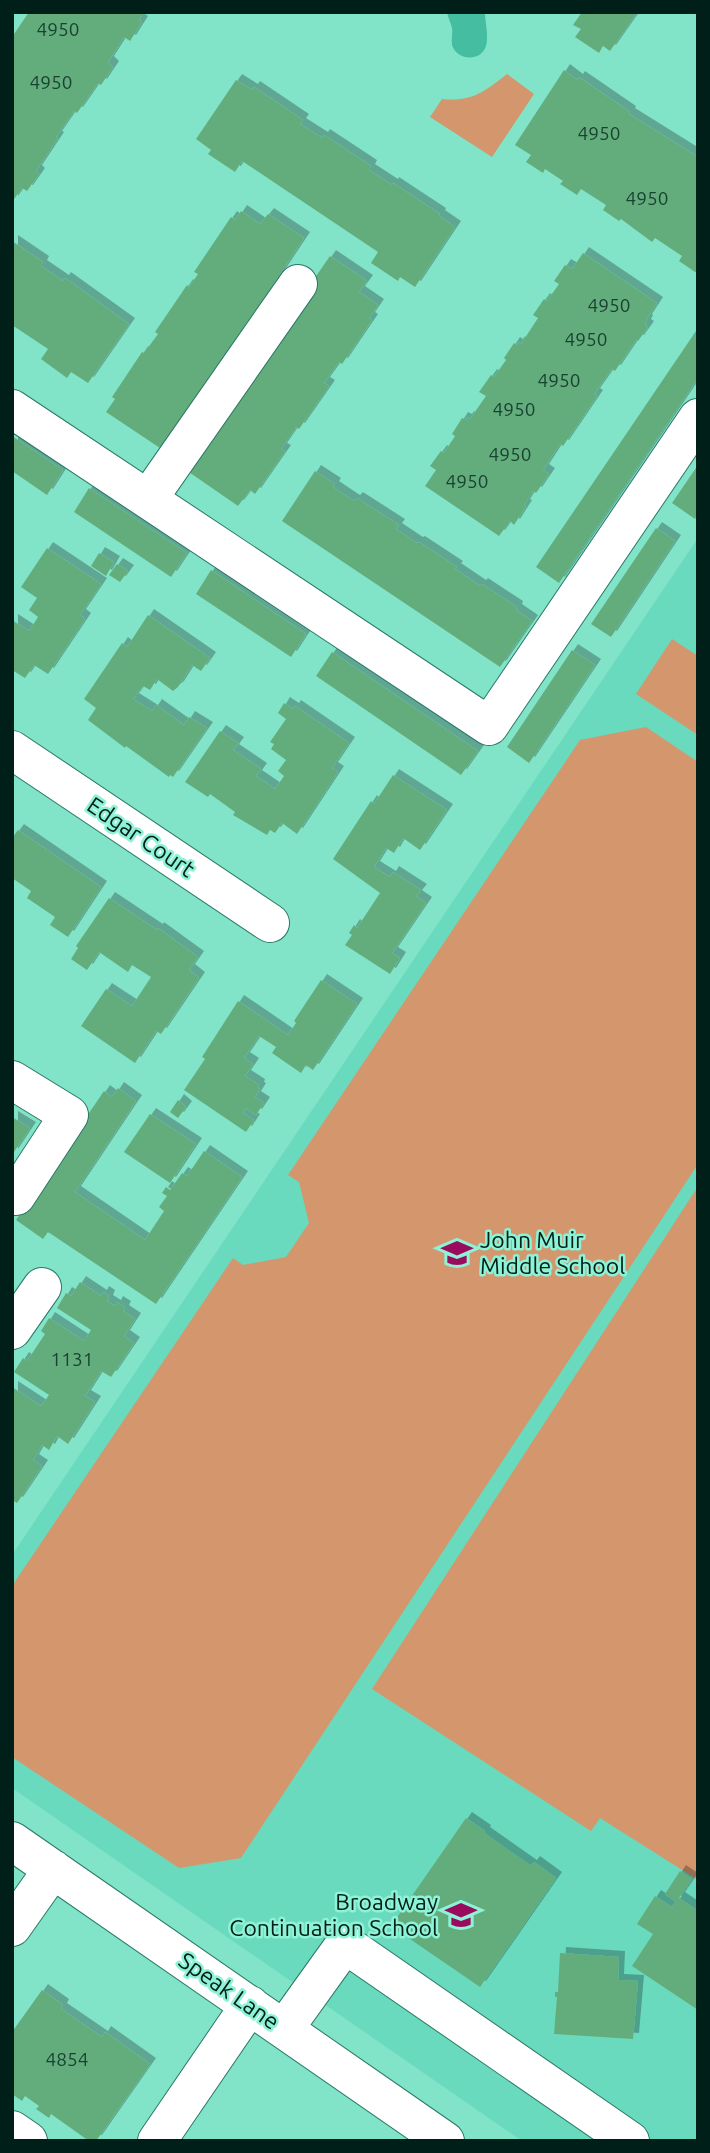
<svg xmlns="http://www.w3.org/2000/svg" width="710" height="2153" font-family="Ubuntu,sans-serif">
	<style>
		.built { fill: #69dabd }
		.green { fill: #d3966d }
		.water { fill: #45bda1 }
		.building { fill: #64ad7d; filter: url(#shadow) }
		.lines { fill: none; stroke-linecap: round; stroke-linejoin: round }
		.minor-casing { stroke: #2a7865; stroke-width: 40 }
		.minor { stroke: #fff; stroke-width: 38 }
		.labels { text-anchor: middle; stroke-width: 5; stroke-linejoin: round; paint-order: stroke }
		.number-label { font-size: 19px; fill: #194231 }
		.street-label { font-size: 23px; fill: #001f18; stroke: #8ef2d6 }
		.poi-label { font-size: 23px; fill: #001f18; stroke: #8ef2d6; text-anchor: start }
	</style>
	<defs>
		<filter id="shadow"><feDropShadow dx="6" dy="-6" stdDeviation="0" flood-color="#0004"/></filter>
	</defs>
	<rect width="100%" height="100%" fill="#81e4c9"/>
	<!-- built -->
	<path class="built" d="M698 538V2141H522L12 1788V1555Z"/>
	<!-- green -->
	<path class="green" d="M507 74 534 94 492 157 430 117 442 99C472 102 484 92 507 74Z
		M672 639 698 656V735L636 694Z
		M646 727 698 762V1164L241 1858 179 1868 12 1757V1586L233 1258 243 1265 286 1257 309 1223 299 1182 288 1175 580 740Z
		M695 1191 698 1193V1880L600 1818 591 1831 372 1689Z"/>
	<!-- water -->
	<path class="water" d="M447 12H485C485 23 489 36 486 46 481 62 457 61 452 45 451 39 453 33 452 28 451 23 448 18 447 12Z"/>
	<!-- building -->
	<path class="building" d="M29 12H144L139 20 142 22 130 41 124 37 108 62 113 67 101 85 98 83 77 113 74 111 56 137 58 138 36 171 39 174 27 191 22 188 12 202V37Z
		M582 12H634L636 14 610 51 603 46 599 53 575 37 581 29 573 25Z
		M564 70 577 80 579 77 630 112 629 114 698 157V271L695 272 679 261 682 256 655 238 652 242 621 219 619 221 603 210 606 205 581 189 577 195 560 184 563 181 545 169 543 173 526 162 531 155 515 145Z
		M236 80 252 90 254 87 303 120 300 124 322 138 324 135 371 166 369 170 392 185 393 183 440 214 439 216 455 227 415 287 400 277 398 281 371 263 378 252 242 161 235 172 208 154 211 150 196 139Z
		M241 211 260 224 268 214 304 238 163 450 106 412 115 399 112 397 142 352 144 353 158 334 155 332 187 285 189 287 198 274 194 272 231 217 235 220Z
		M12 241 43 262 41 266 63 281 65 278 129 324 88 383 71 372 67 378 41 359 48 349 12 325Z
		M583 253 657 303 646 320 647 321 645 325 648 327 638 341 636 340 615 371 612 369 594 394 597 396 563 446 560 444 543 470 549 474 536 493 533 491 524 505 526 506 514 525 510 521 499 536 425 486 436 470 430 466 441 451 444 453 455 436 452 434 462 418 466 420 468 417 470 419 486 396 479 392 491 375 494 377 506 360 504 358 514 343 517 345 519 342 521 344 538 318 533 315 544 299 547 301 559 284 554 281 565 265 572 269Z
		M330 256 367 281 359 292 378 305 369 318 372 320 342 364 339 362 324 383 329 386 299 429 296 427 281 449 285 451 255 494 250 490 238 506 183 468Z
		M698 328V378L559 583 536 567Z
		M12 436 63 470 47 495 12 471Z
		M698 465V514L695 519 672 503Z
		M315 471 335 484 333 487 354 501 357 498 399 525 396 529 417 543 419 542 457 567 455 569 480 586 482 584 517 607 516 610 532 621 500 667 282 521Z
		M89 488 187 553 171 577 74 512Z
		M656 528 675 541 611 637 591 624Z
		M47 548 101 584 80 615 85 619 48 674 34 665 25 678 12 670V620L29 631 38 617 29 610 37 598 21 587Z
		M99 553 114 562 106 576 91 566Z
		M117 564 128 571 120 582 109 575Z
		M211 570 306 634 291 657 196 594Z
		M148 615 210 658 201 671 192 665 178 687 173 691 157 679 150 690 143 686 133 699 152 711 156 705 184 725 189 717 207 728 173 777 170 775 169 777 126 746 125 748 88 720 96 708 84 699 122 643 127 647Z
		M572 650 595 665 529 763 507 747Z
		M332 652 478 751 461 775 316 676Z
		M284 703 293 709 295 706 349 743 332 768 338 772 297 834 282 823 275 833 270 830 267 835 233 815 235 812 210 794 208 797 185 782 220 731 238 743 233 750 261 769 256 776 275 789 284 776 278 771 286 760 271 749 274 744 270 742 286 719 278 713Z
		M393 775 447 810 420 850 403 838 394 853 386 848 374 867 390 877 393 872 421 890 416 896 426 903 392 953 400 958 390 974 345 945 352 935 349 933 354 925 357 928 380 893 333 859 371 801 374 804Z
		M18 830 101 887 68 937 50 925 55 917 27 898 31 891 12 878V838Z
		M109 898 157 930 158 928 198 957 189 970 199 978 161 1034 156 1031 135 1063 81 1026 106 989 132 1006 151 977 132 965 128 972 99 952 87 970 71 959 78 948 76 946Z
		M321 980 357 1004 313 1070 306 1065 301 1073 272 1053 276 1047 259 1036 244 1058 253 1064 245 1076 259 1085 258 1088 260 1089 255 1097 264 1103 256 1115 246 1108 243 1113 254 1120 246 1132 184 1090 205 1059 202 1057 238 1001 288 1035 296 1023 294 1021Z
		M118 1088 136 1101 75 1192 145 1240 164 1211 159 1207 167 1196 162 1193 166 1187 170 1190 182 1173 187 1176 204 1151 242 1177 156 1304 48 1232 43 1239 16 1220 104 1091 112 1097Z
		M178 1100 186 1107 178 1118 170 1112Z
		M150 1114 196 1144 170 1183 124 1152Z
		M12 1117 30 1128 12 1155Z
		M80 1282 101 1296 103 1292 109 1296 107 1301 115 1306 117 1302 125 1307 123 1311 135 1319 124 1336 134 1343 111 1377 101 1371 85 1396 95 1402 68 1444 57 1436 49 1450 42 1445 33 1460 42 1466 17 1503 12 1500V1387L41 1406 49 1395 14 1372 23 1358 27 1361 45 1334 41 1331 49 1318 84 1341 91 1330 57 1308 66 1293 71 1296Z
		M466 1818 485 1831 484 1833 531 1866 534 1862 556 1878 480 1987 391 1926Z
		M680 1871 692 1879 679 1898 698 1911V2010L632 1966 653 1934 637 1924 655 1896 672 1907 676 1902 665 1894Z
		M560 1953 619 1957 618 1980 638 1981 633 2039 554 2034 557 1997H555V1992H558Z
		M42 1990 63 2005 61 2009 102 2037 105 2032 150 2064 96 2141H89L51 2114 49 2118 36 2109 39 2106 25 2096 22 2101 12 2094V2032Z"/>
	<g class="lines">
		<!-- minor casing -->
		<g class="minor-casing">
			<path id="minor" d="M12 409 489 726 698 418
				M148 499 298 284
				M12 750 270 923
				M12 1080 69 1115 16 1196
				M12 1330 42 1287
				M12 1841 445 2141
				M12 1927 53 1869
				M284 2029 345 1944 630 2141
				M12 2130 28 2141
				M157 2141 250 2005"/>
		</g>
		<!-- minor -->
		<use href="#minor" class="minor"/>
	</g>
	<!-- icons -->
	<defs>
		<g id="school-bare" transform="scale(2.415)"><path d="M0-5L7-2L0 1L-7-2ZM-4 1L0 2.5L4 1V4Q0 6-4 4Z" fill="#9a0b5d" stroke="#8ef2d6" stroke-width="2.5" paint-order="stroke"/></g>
	</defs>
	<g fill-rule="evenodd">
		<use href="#school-bare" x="457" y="1253"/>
		<use href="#school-bare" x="461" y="1915"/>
	</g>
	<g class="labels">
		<!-- number labels -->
		<g class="number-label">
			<text x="58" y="36">4950</text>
			<text x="51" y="89">4950</text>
			<text x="599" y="140">4950</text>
			<text x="647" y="205">4950</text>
			<text x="609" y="312">4950</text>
			<text x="586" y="346">4950</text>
			<text x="559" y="387">4950</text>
			<text x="514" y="416">4950</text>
			<text x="510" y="461">4950</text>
			<text x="467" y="488">4950</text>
			<text x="72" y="1366">1131</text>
			<text x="67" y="2066">4854</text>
		</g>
		<!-- street labels -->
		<g class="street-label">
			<text transform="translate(141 837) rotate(34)" y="8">Edgar Court</text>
			<text transform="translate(229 1991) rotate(35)" y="8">Speak Lane</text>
		</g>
		<!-- poi labels -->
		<g class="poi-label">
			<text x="480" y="1248">John Muir<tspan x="480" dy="26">Middle School</tspan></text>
			<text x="438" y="1910" text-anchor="end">Broadway<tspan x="438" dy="26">Continuation School</tspan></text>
		</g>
	</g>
	<!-- border -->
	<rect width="710" height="2153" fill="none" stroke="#001f18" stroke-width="28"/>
</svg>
